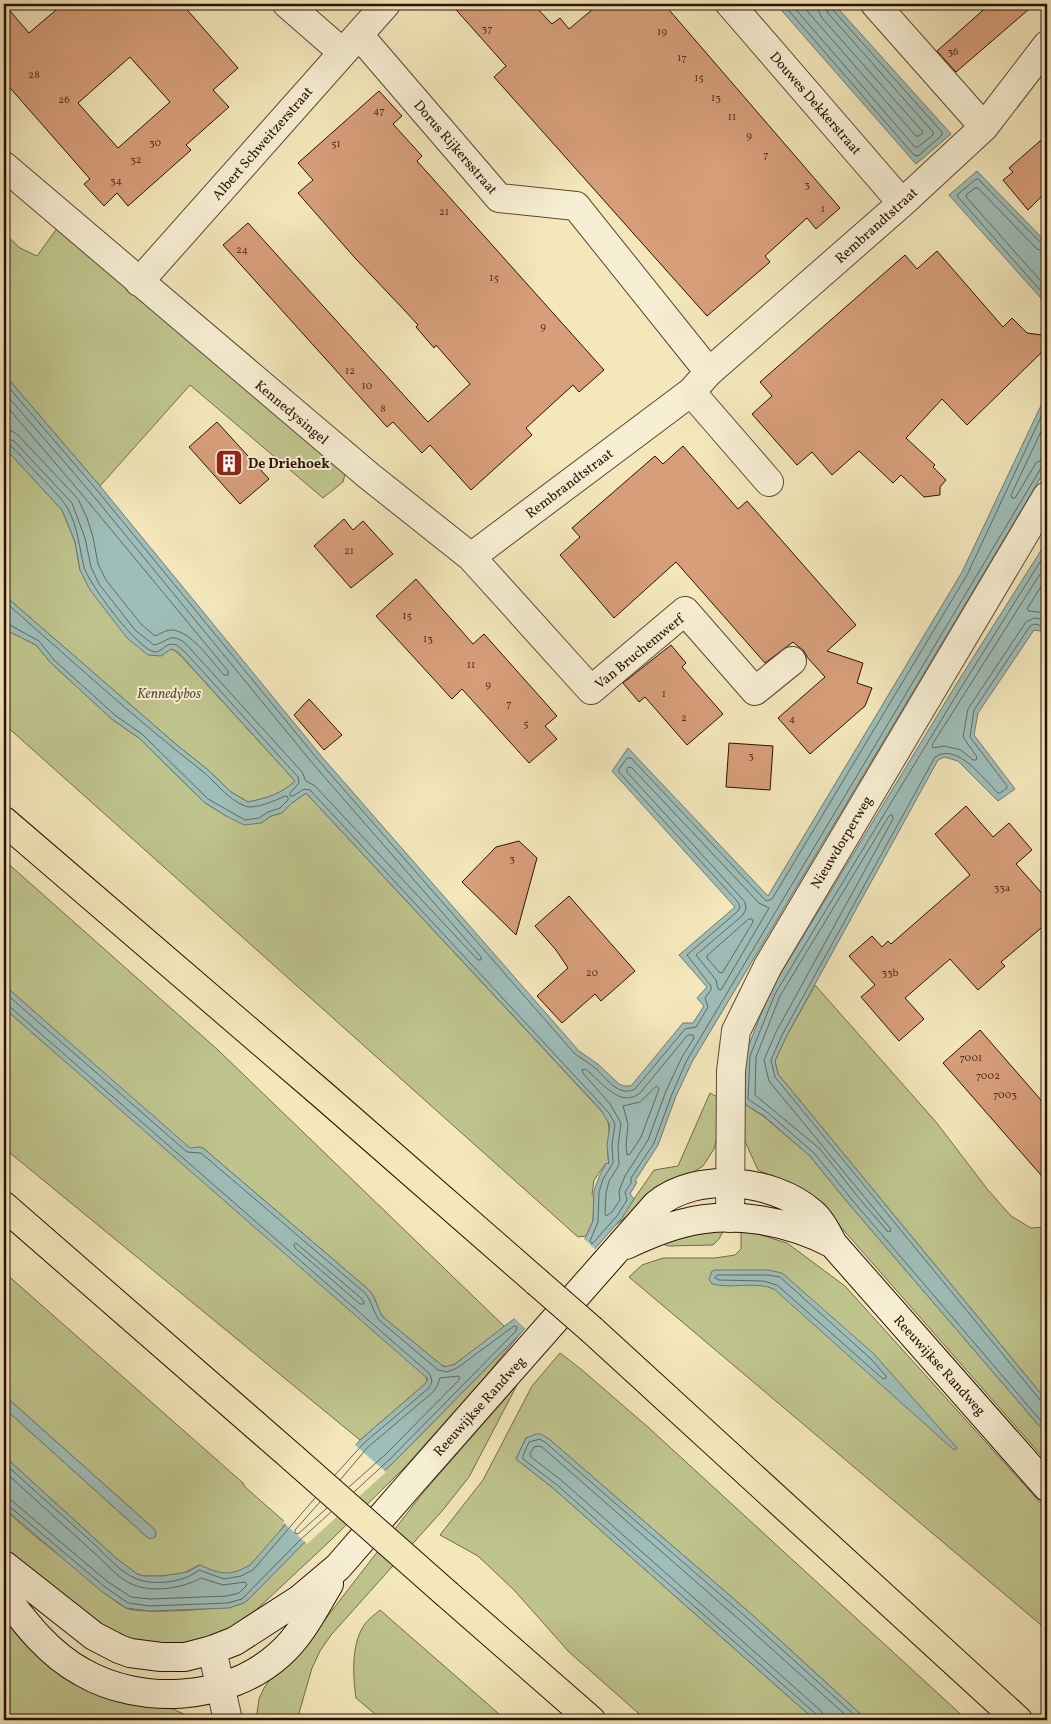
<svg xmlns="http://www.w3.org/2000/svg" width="1051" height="1724" font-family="Vollkorn,serif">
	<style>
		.green { fill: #bfc48d; stroke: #756a4a }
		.water { fill: #9ebeb9; stroke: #707972 }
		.pier { fill: #f3e7bb }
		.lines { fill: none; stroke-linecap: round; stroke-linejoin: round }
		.shore { stroke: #646860; stroke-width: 1 }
		.building { fill: #d69e79; stroke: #2b1107; fill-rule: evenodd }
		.minor-casing { stroke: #5d4634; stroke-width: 30 }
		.tertiary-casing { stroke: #5d4634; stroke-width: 30 }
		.secondary-casing { stroke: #2b1107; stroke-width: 30 }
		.motorway-casing { stroke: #2b1107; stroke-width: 30 }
		.minor { stroke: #f7efd3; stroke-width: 28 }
		.tertiary { stroke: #f7efd3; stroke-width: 28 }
		.secondary { stroke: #f7efd3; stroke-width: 28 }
		.motorway { stroke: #f3e7bb; stroke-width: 28 }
		.motorway-bridge-casing { stroke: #2b1107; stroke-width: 30; stroke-linecap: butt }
		.motorway-bridge { stroke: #f3e7bb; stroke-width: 28 }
		.labels { text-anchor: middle; stroke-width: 4; stroke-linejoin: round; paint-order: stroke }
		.number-label { font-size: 11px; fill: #563424 }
		.street-label { font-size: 14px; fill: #2b1107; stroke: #f7efd3 }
		.poi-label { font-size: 14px; font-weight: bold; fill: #2b1107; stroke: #f7efd3; text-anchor: start }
		.park-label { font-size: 14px; font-style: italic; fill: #5f5036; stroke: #f7efd3 }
	</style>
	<rect width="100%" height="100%" fill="#f3e7bb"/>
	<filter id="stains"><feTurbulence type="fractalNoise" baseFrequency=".004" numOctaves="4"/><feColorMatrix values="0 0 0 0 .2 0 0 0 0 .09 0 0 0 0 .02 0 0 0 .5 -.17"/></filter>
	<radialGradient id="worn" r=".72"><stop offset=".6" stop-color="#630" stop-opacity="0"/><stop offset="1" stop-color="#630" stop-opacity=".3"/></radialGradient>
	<!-- green -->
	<path class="green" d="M58 227 346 470 343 482 323 498 190 385 100 486 4 374V233L20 248 37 256Z
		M4 447 62 510 75 542 80 570 161 656 170 649 174 650 182 657 295 781C280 795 268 798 248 802L231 792 207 769 178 746 4 595Z
		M4 627 11 632 36 645 51 663 113 720 139 738 204 802 226 816 261 823 271 816 282 813 292 803 306 793 606 1116C613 1131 605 1148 609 1164L606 1163 594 1180 592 1195 594 1196 593 1221 586 1236 578 1237 4 724Z
		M4 860 218 1050 505 1327 455 1364 447 1367 441 1365 383 1317C377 1308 376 1298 369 1290L203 1148 190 1149 4 985Z
		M815 985 936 1122 988 1190 1011 1216 1031 1228 1047 1227V1401L778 1074 775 1061 786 1037Z
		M4 1008 426 1376 427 1381 425 1384 360 1440 4 1148Z
		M710 1093 719 1098 717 1137 714 1149 703 1166 633 1211 616 1225 654 1170 678 1166Z
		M743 1103 763 1116 810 1156 849 1204 1047 1435V1462L832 1217 794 1186 758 1170 743 1137Z
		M741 1229 787 1243 845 1286 1047 1510V1630L629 1277 642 1265 663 1258H715L735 1255 741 1249Z
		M723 1231 719 1239 713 1245 669 1246 658 1243 671 1237Z
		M4 1272 243 1483 245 1487 286 1523C270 1543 252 1578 221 1573 214 1572 206 1568 199 1565L184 1573 163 1576H144L137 1574 116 1558 4 1456V1408L147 1537H155L156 1535 153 1528 4 1395Z
		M519 1335 485 1377 404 1468 330 1541 255 1611 240 1623 224 1632 180 1645 160 1646 123 1638 75 1609 4 1548V1508C30 1534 61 1556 89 1579 100 1588 113 1601 126 1608 141 1615 227 1609 244 1603L303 1544 394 1462Z
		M560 1353 582 1370 649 1428 967 1720H867L750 1613 549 1439 526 1438 516 1459 553 1488 815 1720H646L569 1652 514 1590 478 1556 440 1535 483 1480 532 1386Z
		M517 1385 469 1477 442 1511 331 1635 320 1651 312 1668 297 1720H256L259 1699 264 1688 271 1678 310 1639 422 1494Z
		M380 1610 506 1720H382L356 1698C353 1678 351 1646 363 1627 366 1621 374 1615 380 1610Z
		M4 1611 130 1703 173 1709 196 1720H4Z"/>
	<!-- water -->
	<path class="water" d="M776 4H834L951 134 916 164Z
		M977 171 1047 243V305L949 195Z
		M4 374 100 486 322 757 579 1051 599 1065 619 1084 624 1086H631L683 1023H693L704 1006 697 998 707 987 679 955 735 907 612 771 628 748 768 896 962 572 1047 393V467L692 1062 676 1096 658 1145 635 1181 637 1182 630 1194 634 1199 622 1218 519 1335 394 1462 303 1544 249 1599 244 1603 229 1608 150 1611 126 1608 101 1591 4 1508V1456L116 1558 137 1574 144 1576H163L187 1572 200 1565C220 1574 229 1577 250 1565L360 1440 425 1384 428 1379 4 1008V985L190 1148 199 1147 203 1148 369 1290C376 1298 377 1308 383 1317L444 1367 455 1364 523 1312 582 1245 593 1221 594 1191 599 1177 606 1163 609 1164 607 1145 610 1125 601 1110 306 793 292 803 282 813 271 816 261 823 244 825 226 816 204 802 139 738 113 720 51 663 36 645 10 632 4 627V595L178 746 207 769 231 792 248 802C267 798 281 794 295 781L178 652 171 649 161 656 148 655 127 638 90 590 80 570 75 542 62 510 4 447Z
		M1047 541V632L1034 630 978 713 974 735 1015 789 998 801 958 761 944 757 938 760 786 1037 775 1061 778 1074 1047 1401V1435L849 1204 810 1156 764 1116 743 1103 745 1055 770 991 957 683Z
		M716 1270H768L782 1273 874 1354 957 1448 954 1450 774 1289C756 1281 732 1289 712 1284L709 1279 712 1271Z
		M4 1395 153 1528 156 1532 155 1537 150 1539 147 1537 4 1408Z
		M536 1434H541L549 1439 750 1613 867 1720H815L553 1488 516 1459 526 1438Z"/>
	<!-- pier -->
	<path class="pier" d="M583 1238 597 1251 527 1330 513 1317 521 1310 580 1244Z
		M354 1444 386 1472 307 1544 283 1522Z"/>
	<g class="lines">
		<!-- shore -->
		<path class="shore" d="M783 4 914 155 918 156 942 135V132L832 9 831 4
			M791 4 915 147H918L933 135V132L828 13 825 4
			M801 4 916 136H919L923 133 922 131 822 18 818 10 817 4
			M1047 246 1042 244 978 179H976L957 195 958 197 1047 298
			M1047 252 1037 249 978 188H975L966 195 967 198 1047 288
			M4 382 96 489 319 761 575 1054C582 1059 589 1063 595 1068 606 1077 618 1098 635 1089L685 1029 696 1027 708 1007 705 998 711 990V986L687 955 738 911 740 907 738 902 619 772V769L627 758H631L764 899 767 901 772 899 967 575 1047 404
			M4 392 91 493 314 765 481 957V960H478L315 786 306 781 302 772 186 644C171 631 168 642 154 645L135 630 99 584 91 567 85 538 72 503 14 441 4 437
			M4 403 85 498 228 671V675H224C211 661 190 629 170 630 164 631 160 634 155 636L141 624 106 580 98 564 93 537 87 518 78 499 18 435 12 431 4 430
			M1047 419 1011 495 1012 498H1015L1036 463 1041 460 1047 459
			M4 444C12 444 21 456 27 463 37 474 61 496 68 509 78 527 79 547 84 567 89 584 138 650 155 652 161 652 165 645 171 644L177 645 186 653 298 777 299 783 290 793V796H293L304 789 310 790 609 1113 615 1124 612 1145 613 1163 603 1179 599 1192 598 1222 590 1241 592 1244 617 1216 627 1200 625 1192 631 1183V1178L654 1143 672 1094 687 1060 1041 468 1047 465
			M1047 551 962 686 775 994 750 1056 748 1099 767 1112 814 1153 853 1201 1047 1428
			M1047 563 932 745 933 748 944 746 961 750 973 760H976L977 757 963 737 968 709 1026 622 1034 618 1047 620
			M1047 577 1027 609 1029 611 1047 613
			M4 601C69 658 133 717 201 770 216 782 227 799 245 806 255 810 276 800 285 796L288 797V800L280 808 268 812 259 818 245 820 208 799 142 734 116 716 54 660 39 641 8 624 4 623
			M1047 627 1035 624 1030 626 974 710 970 737 1007 786V788L1000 793H998C983 779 958 742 935 757L782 1035 771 1060 775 1077 1041 1401 1047 1403
			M629 767 632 768 759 903 769 908 721 990 718 989 716 980 696 955 743 915 746 909 745 902 627 772V769Z
			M892 815 893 819 776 1032 764 1060 769 1081 890 1228 891 1231 888 1232 858 1197 820 1149 755 1095 756 1057 780 996 889 816Z
			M749 919H752L753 922 723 972 720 973 707 958V956Z
			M4 992 187 1152 201 1153 365 1293C372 1302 373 1311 379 1320L438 1370 447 1372 457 1368 514 1326 517 1327 516 1331 390 1459 354 1492
			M4 1004 9 1006 430 1374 432 1382 429 1388 364 1443 335 1475
			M688 1035H693L694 1038 682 1057 666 1091 648 1140 625 1176 619 1191 620 1200 612 1212 606 1216 605 1214 606 1193 609 1181 619 1165 618 1146 621 1123 610 1104 583 1073 582 1070 585 1069C600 1079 619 1110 640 1093Z
			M657 1086 659 1089 641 1137 630 1154 627 1155 626 1146 628 1124 623 1106 640 1102Z
			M296 1243 361 1298 364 1302V1304H360L295 1248 294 1245Z
			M718 1275H768L780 1277 870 1358 886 1376V1378L883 1379 777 1285 763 1281 719 1280 715 1278Z
			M4 1463C34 1490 65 1518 95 1545 108 1557 121 1573 137 1579 155 1586 185 1582 199 1570L224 1579 241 1576 253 1570 315 1498
			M4 1471C33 1498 63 1524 92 1551 105 1562 118 1579 134 1585 154 1593 183 1588 201 1578L223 1585 245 1582 247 1585 239 1593 227 1596 150 1599 131 1597 108 1582 12 1501 4 1498
			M340 1480 368 1447 433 1392 437 1386 440 1378 459 1376V1380L386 1454 349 1487
			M320 1502 295 1530V1533L298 1534 327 1508
			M4 1505 9 1506 105 1587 128 1603 150 1606 228 1603 242 1599 300 1540 331 1512
			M818 1720 816 1714 557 1485 523 1459V1456L529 1442 540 1439 546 1443 746 1617 860 1720
			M824 1720 823 1714 820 1710 561 1480 531 1457 530 1454 534 1447 539 1446 542 1447 742 1622 851 1720"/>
	</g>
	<!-- building -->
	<path class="building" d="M4 4 29 33 63 4H182L238 68 213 90 229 107 186 145 191 150 128 206 117 193 104 206 84 184 90 179 4 81ZM130 57 170 102 118 148 78 103Z
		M451 4H533L552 24 560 18 569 29 599 4H664L840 208 816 229 807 218 765 256 770 262 707 316 494 77 506 66Z
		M990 4H1035L956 72 937 51Z
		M379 91 402 116 393 124 422 156 417 161 604 370 579 392 573 385 526 428 532 435 471 490 430 445 422 453 393 422 387 427 223 245 248 223 428 422 470 384 436 345 434 348 416 327 418 325 407 313 355 258 298 193 313 180 298 163Z
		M1047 135V191L1028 210 1003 180 1013 172 1009 168Z
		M937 251 1003 327 1012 318 1027 333 1042 335 1044 350 967 425 942 399 906 438 935 465 933 467 946 480 940 487V495L924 497 901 475 893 483 859 451 832 475 812 452 797 465 752 414 772 396 760 382 905 255 917 269Z
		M217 422 269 479 240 504 189 447Z
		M683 446 738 509 747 501 856 625 827 651 863 663 857 683 872 688 865 706 810 754 778 718 825 677 807 657 804 651 793 642 765 663 676 562 614 618 560 555 580 537 572 528 655 456 663 464Z
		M344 519 353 530 363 521 393 554 351 588 314 546Z
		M416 579 473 644 484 634 557 716 545 726 557 739 529 763 462 689 452 699 376 616Z
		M671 645 686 663 682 667 723 714 687 745 645 697 639 702 623 683Z
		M309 699 342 735 324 750 294 715Z
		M729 743 773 746 770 790 726 787Z
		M966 806 993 837 1009 823 1032 850 1016 864 1047 899V923L1001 962 1005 966 978 990 950 959 905 998 924 1019 899 1041 861 997 875 985 849 956 872 936 882 947 888 941 891 944 970 875 935 834Z
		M519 841 537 858 516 935 462 882 496 847Z
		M569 896 635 971 601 1001 595 994 562 1023 537 996 568 968 556 950 535 926Z
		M980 1030 1047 1107V1182L943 1063Z"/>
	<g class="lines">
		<!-- minor casing -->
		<g class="minor-casing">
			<path id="minor" d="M287 4 342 52
				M730 4 902 203
				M875 4 984 127
				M359 35 499 198 576 206 709 372
				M4 166 369 476 471 557 591 690 685 611 755 691 792 661
				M139 282 386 4
				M691 392 769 482
				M471 557 691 392 709 372 902 203 984 127 1047 45
				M730 1218 731 1071 736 1031 768 966 1047 496"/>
		</g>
		<!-- tertiary casing -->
		<g class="tertiary-casing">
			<path id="tertiary" d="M212 1650 228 1720"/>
		</g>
		<!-- secondary casing -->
		<g class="secondary-casing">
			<path id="secondary" d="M626 1245C643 1237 661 1229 680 1224 730 1210 787 1220 833 1244
				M4 1565 94 1636 119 1649 130 1653 161 1657H185L212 1650 235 1641 300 1599 338 1567 412 1482 656 1205C696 1171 773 1179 811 1212 821 1220 827 1233 833 1244L1047 1487
				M4 1595C26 1624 49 1654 82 1672 141 1706 227 1701 279 1655 301 1636 314 1609 329 1584"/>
		</g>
		<!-- motorway casing -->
		<g class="motorway-casing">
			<path id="motorway" d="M4 821 323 1095 537 1282
				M4 1206 293 1458
				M592 1330 1018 1720
				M448 1595 591 1720"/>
		</g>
		<!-- minor -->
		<use href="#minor" class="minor"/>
		<!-- tertiary -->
		<use href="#tertiary" class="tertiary"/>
		<!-- secondary -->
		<use href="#secondary" class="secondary"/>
		<!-- motorway -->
		<use href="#motorway" class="motorway"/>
		<!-- motorway-bridge casing -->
		<g class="motorway-bridge-casing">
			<path id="motorway-bridge" d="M537 1282 592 1330
				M293 1458 448 1595"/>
		</g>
		<!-- motorway-bridge -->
		<use href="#motorway-bridge" class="motorway-bridge"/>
	</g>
	<!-- icons -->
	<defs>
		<g id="building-square" transform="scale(1.4375)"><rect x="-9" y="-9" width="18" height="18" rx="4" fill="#8f2418" stroke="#f7efd3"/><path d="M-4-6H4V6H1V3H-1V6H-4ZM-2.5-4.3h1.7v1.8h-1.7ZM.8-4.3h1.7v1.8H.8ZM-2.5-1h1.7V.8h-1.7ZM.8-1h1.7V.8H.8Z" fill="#fff"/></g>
	</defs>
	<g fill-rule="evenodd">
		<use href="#building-square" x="229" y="463"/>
	</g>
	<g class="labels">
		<!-- number labels -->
		<g class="number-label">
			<text x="487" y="32">37</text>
			<text x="662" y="35">19</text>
			<text x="953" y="55">36</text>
			<text x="682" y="61">17</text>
			<text x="34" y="78">28</text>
			<text x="699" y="81">15</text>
			<text x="716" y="101">13</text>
			<text x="64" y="103">26</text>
			<text x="379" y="114">47</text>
			<text x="732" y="120">11</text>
			<text x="749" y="139">9</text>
			<text x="155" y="146">30</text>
			<text x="336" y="147">51</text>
			<text x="766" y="158">7</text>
			<text x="136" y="163">32</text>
			<text x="116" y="184">34</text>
			<text x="807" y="188">3</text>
			<text x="823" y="212">1</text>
			<text x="444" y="215">21</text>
			<text x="242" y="253">24</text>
			<text x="494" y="281">15</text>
			<text x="543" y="330">9</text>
			<text x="350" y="374">12</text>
			<text x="367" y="389">10</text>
			<text x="383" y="412">8</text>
			<text x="349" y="554">21</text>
			<text x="407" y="619">15</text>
			<text x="428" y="642">13</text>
			<text x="471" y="668">11</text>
			<text x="488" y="688">9</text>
			<text x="664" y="697">1</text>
			<text x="509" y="707">7</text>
			<text x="684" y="721">2</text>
			<text x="792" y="722">4</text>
			<text x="526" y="727">5</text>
			<text x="751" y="759">3</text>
			<text x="512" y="862">3</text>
			<text x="1002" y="891">33a</text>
			<text x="592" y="976">20</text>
			<text x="890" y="976">33b</text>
			<text x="971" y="1061">7001</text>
			<text x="988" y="1079">7002</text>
			<text x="1005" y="1098">7003</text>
		</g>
		<!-- street labels -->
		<g class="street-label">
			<text transform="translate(816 103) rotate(49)" y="5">Douwes Dekkerstraat</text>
			<text transform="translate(262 143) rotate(-49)" y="5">Albert Schweitzerstraat</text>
			<text transform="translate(456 147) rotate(49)" y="5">Dorus Rijkersstraat</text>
			<text transform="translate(876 225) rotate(-42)" y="5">Rembrandtstraat</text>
			<text transform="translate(292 412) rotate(40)" y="5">Kennedysingel</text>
			<text transform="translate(569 483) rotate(-37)" y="5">Rembrandtstraat</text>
			<text transform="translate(639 651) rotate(-39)" y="5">Van Bruchemwerf</text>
			<text transform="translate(841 842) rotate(-59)" y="5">Nieuwdorperweg</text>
			<text transform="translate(940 1365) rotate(48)" y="5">Reeuwijkse Randweg</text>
			<text transform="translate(479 1406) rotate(-48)" y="5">Reeuwijkse Randweg</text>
		</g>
		<!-- poi labels -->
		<g class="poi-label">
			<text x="248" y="468">De Driehoek</text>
		</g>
		<!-- park labels -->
		<g class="park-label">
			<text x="169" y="698">Kennedybos</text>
		</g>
	</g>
	<!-- margin -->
	<rect width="1051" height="1724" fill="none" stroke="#f3e7bb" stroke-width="20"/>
	<rect x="5" y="5" width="1041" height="1714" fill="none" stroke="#2b1107" stroke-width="2.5"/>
	<rect x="10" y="10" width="1031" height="1704" fill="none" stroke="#2b1107"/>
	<rect width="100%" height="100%" filter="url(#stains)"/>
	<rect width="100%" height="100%" fill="url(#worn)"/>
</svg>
